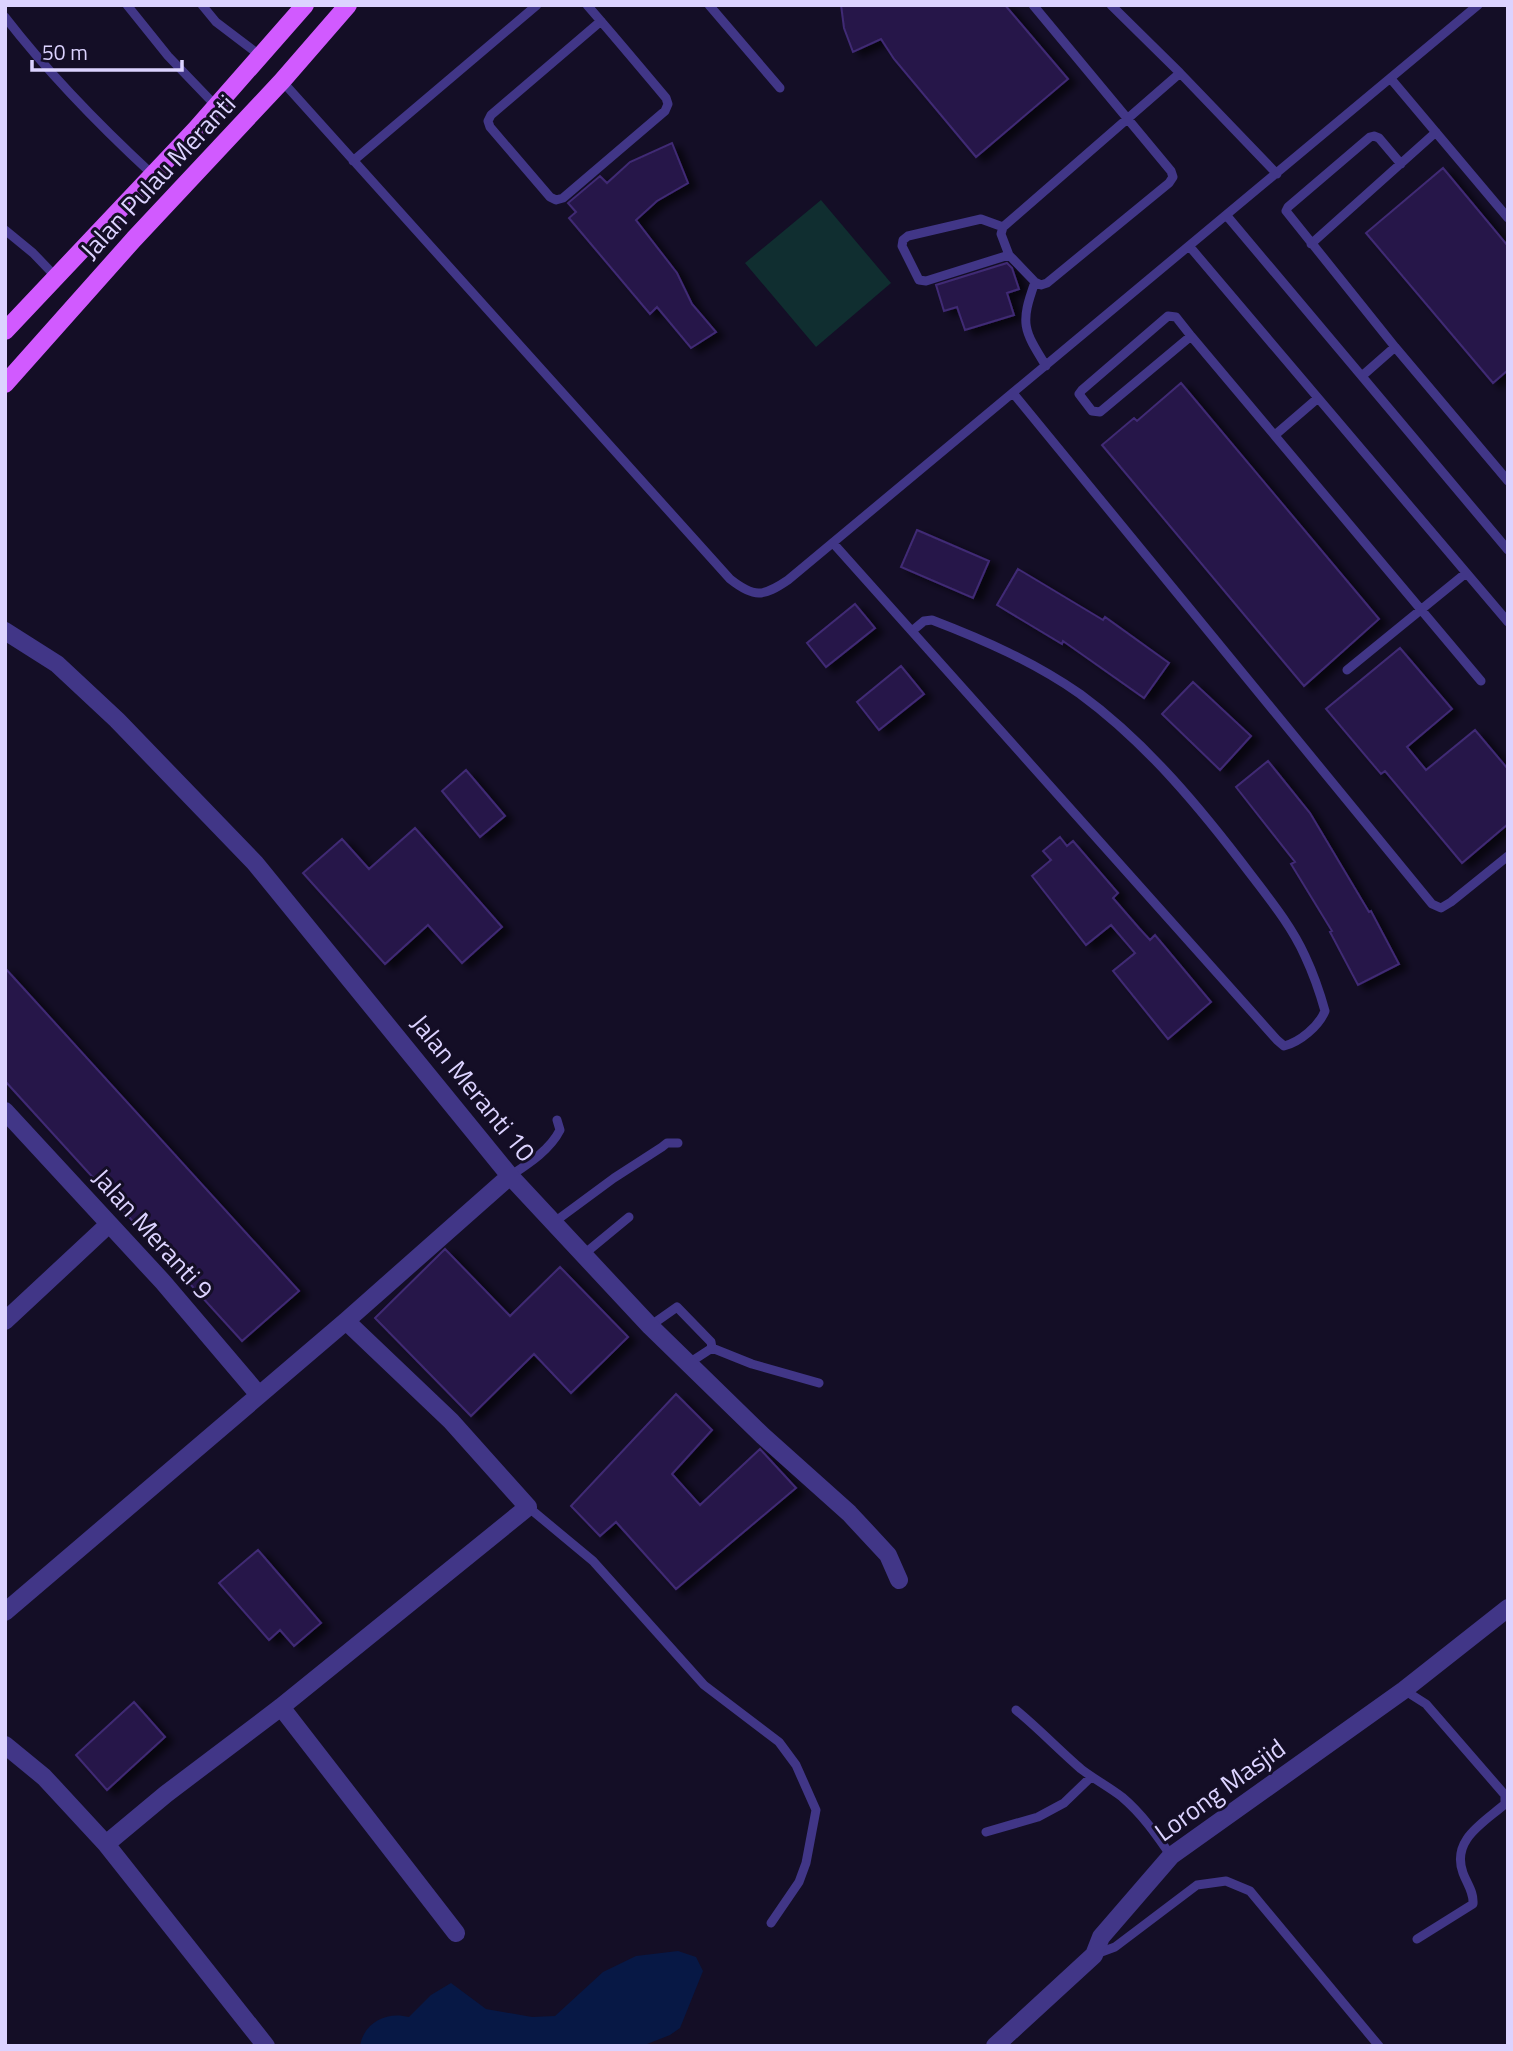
<svg xmlns="http://www.w3.org/2000/svg" width="1513" height="2051" font-family="'Titillium Web',sans-serif">
	<style>
		.green { fill: #102e30 }
		.water { fill: #071845 }
		.building { fill: #271948; stroke: #402a75; stroke-width: 2; filter: url(#shadow) }
		.lines { fill: none; stroke-linecap: round; stroke-linejoin: round }
		.lane { stroke: #413687; stroke-width: 9 }
		.street { stroke: #413687; stroke-width: 18 }
		.primary { stroke: #d15aff; stroke-width: 18 }
		.labels { text-anchor: middle; stroke-width: 6; stroke-linejoin: round; paint-order: stroke }
		.street-label { font-size: 26px; fill: #dcd3ff; stroke: #140e26 }
	</style>
	<defs>
		<filter id="shadow"><feDropShadow dx="8" dy="4.5" stdDeviation="3.5" flood-color="#0009"/></filter>
	</defs>
	<rect width="100%" height="100%" fill="#140e26"/>
	<!-- green -->
	<path class="green" d="M821 200 891 283 816 347 745 263Z"/>
	<!-- water -->
	<path class="water" d="M678 1951 696 1957 703 1971 680 2028 670 2035 642 2046H360C364 2022 387 2011 409 2017L431 1995 451 1983 486 2009 532 2017 555 2016 603 1972 636 1956Z"/>
	<!-- building -->
	<path class="building" d="M841 5H1005L1068 79 976 157 894 59 881 39 853 52 844 28Z
		M672 143 688 183 657 201 636 220 677 273 692 304 716 332 691 348 657 307 650 314 569 218 576 212 568 203 600 176 607 183 630 162Z
		M1443 168 1508 246V370L1493 383 1366 233Z
		M1007 263 1012 268 1019 289 1007 293 1014 315 965 330 957 307 944 311 936 285Z
		M1181 383 1379 619 1304 686 1102 445 1134 418 1137 421Z
		M917 530 989 561 973 598 901 567Z
		M1018 569 1103 620 1105 617 1169 663 1144 698 1063 641 1062 644 997 605Z
		M855 604 875 628 826 667 807 643Z
		M1400 648 1452 709 1407 747 1426 770 1475 730 1508 769V824L1462 863 1385 771 1381 774 1326 709Z
		M901 666 924 694 879 730 857 702Z
		M1193 682 1251 736 1220 770 1162 714Z
		M1268 761 1310 813 1369 912 1371 911 1399 964 1358 985 1330 932 1332 931 1291 864 1295 862 1236 787Z
		M466 770 505 816 480 837 442 791Z
		M415 828 502 927 462 963 428 925 385 964 303 873 342 839 369 869Z
		M1060 837 1067 846 1073 841 1118 893 1113 898 1139 928 1150 940 1155 935 1211 1002 1168 1039 1113 971 1135 953 1111 925 1086 945 1032 876 1051 860 1043 851Z
		M5 968 299 1291 242 1341 5 1081Z
		M445 1249 510 1316 560 1267 628 1337 571 1393 534 1354 471 1416 375 1318Z
		M676 1394 712 1430 672 1474 700 1505 760 1449 796 1488 676 1589 616 1522 600 1536 571 1506Z
		M258 1550 321 1623 294 1646 280 1630 269 1640 219 1583Z
		M134 1702 165 1737 107 1790 76 1755Z"/>
	<g class="lines">
		<!-- lane -->
		<path class="lane" d="M127 5 168 56 216 106
			M202 5 216 22 262 57
			M587 5C614 36 640 67 666 98L668 104 665 111 563 198 556 200 550 197 490 127 488 121 491 115 601 21
			M709 5 780 88
			M1111 5 1180 73 1277 174
			M5 17C49 74 99 125 152 174
			M1391 79 1508 218
			M282 81 730 579C754 598 763 597 788 580L1478 5
			M353 161 537 5
			M1401 164 1379 138 1374 136 1370 137 1288 207 1286 211 1395 347 1508 481
			M1227 216 1508 550
			M1003 227 981 219 908 236 903 240 902 246 919 280 926 281 1009 255 1035 282 1041 285 1047 283 1169 183 1173 177 1171 171 1033 5
			M5 230 33 253 56 277
			M1311 244 1436 132
			M1190 247 1508 622
			M1009 255 1001 234 1003 227 1180 73
			M1035 282C1020 324 1023 329 1046 366
			M1191 336 1176 317 1168 316 1082 390 1079 394 1092 411 1100 412 1191 336 1481 681
			M1362 376 1395 347
			M1013 393 1432 904 1441 908 1451 902 1508 856
			M1275 435 1318 398
			M833 543 1277 1040 1284 1046C1300 1042 1319 1026 1325 1011 1320 993 1313 973 1305 956 1292 927 1271 901 1252 876 1202 810 1147 743 1080 694 1034 662 984 640 932 620L924 621 912 631
			M1347 670 1466 573
			M510 1176C528 1164 550 1150 560 1130L557 1120
			M553 1223 614 1178 662 1147 667 1143H678
			M583 1255 629 1217
			M650 1326 677 1307 711 1342 712 1348
			M689 1363 712 1348 752 1364 819 1383
			M528 1507 593 1561 704 1685 779 1742 796 1765 816 1810 806 1863 799 1882 771 1923
			M1404 1690 1426 1704 1505 1795V1804C1483 1823 1451 1840 1463 1873 1467 1884 1474 1892 1473 1904L1417 1939
			M1016 1710C1039 1729 1059 1750 1081 1769 1094 1779 1109 1787 1122 1797 1142 1814 1156 1834 1171 1856
			M986 1832 1038 1817 1064 1803 1091 1777
			M1096 1954 1115 1947 1197 1885 1226 1881 1250 1891 1379 2046"/>
		<!-- street -->
		<path class="street" d="M5 631 57 664 117 720 255 863 510 1176 650 1326 763 1436 849 1513 888 1555 899 1580
			M5 1111 163 1282 259 1395
			M5 1321 109 1224
			M5 1612 346 1321 510 1176
			M281 1707 456 1933
			M5 1745 44 1777 106 1844 266 2046
			M106 1844 166 1794 281 1707 528 1507 451 1421 346 1321
			M995 2046 1094 1955 1101 1937 1171 1856 1404 1690 1508 1608"/>
		<!-- primary -->
		<path class="primary" d="M5 331 196 129 305 5
			M5 384 134 239 282 81 348 5"/>
	</g>
	<g class="labels">
		<!-- street labels -->
		<g class="street-label">
			<text transform="translate(158 177) rotate(-47)" y="9">Jalan Pulau Meranti</text>
			<text transform="translate(473 1088) rotate(51)" y="9">Jalan Meranti 10</text>
			<text transform="translate(153 1234) rotate(48)" y="9">Jalan Meranti 9</text>
			<text transform="translate(1220 1790) rotate(-36)" y="9">Lorong Masjid</text>
		</g>
	</g>
	<!-- border -->
	<rect width="1513" height="2051" fill="none" stroke="#dcd3ff" stroke-width="14"/>
	<!-- scale -->
	<path d="M32 60v10h150v-10" fill="none" stroke="#dcd3ff" stroke-width="3.5"/>
	<text x="42" y="60" font-size="21" fill="#dcd3ff" stroke="#140e26" stroke-width="5" paint-order="stroke">50 m</text>
</svg>
